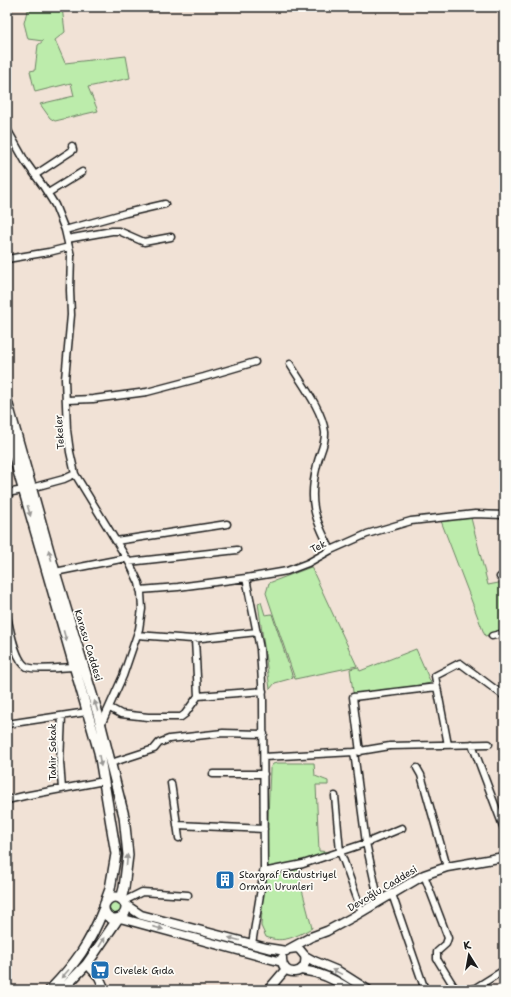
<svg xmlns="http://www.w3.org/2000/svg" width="511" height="997" font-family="'Shantell Sans',sans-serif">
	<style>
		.green { fill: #bcecab; stroke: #6c8464 }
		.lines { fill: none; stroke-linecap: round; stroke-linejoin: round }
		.minor-casing { stroke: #1c1c1c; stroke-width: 9 }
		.tertiary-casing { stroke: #1c1c1c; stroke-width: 11 }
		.secondary-casing { stroke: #1c1c1c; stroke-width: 12 }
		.minor { stroke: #fdfcf7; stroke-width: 6 }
		.tertiary { stroke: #fdfcf7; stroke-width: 8 }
		.secondary { stroke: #fdfcf7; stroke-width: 9 }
		.oneway { fill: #989794 }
		.labels { text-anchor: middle; stroke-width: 3.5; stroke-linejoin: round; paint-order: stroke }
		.street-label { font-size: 10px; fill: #1c1c1c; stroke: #fdfcf7 }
		.poi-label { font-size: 10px; fill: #1c1c1c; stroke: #fdfcf7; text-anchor: start }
	</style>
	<rect width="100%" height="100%" fill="#f1e2d6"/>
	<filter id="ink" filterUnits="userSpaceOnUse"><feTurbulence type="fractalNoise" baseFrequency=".025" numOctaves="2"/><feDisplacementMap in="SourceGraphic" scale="8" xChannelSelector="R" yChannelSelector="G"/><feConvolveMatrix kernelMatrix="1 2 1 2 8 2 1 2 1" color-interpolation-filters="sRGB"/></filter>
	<g filter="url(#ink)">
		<!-- green -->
		<path class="green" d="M40 7H62L65 32 55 40 65 63 126 56 130 78 88 87 98 111 55 121 50 118 40 104 74 96 71 83 35 92 30 71 35 70 38 45 43 41 28 39 24 23 27 11Z
			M471 518 488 585 504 582V631L485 636 441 521Z
			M311 567 357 666 295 679 266 593 269 583Z
			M261 602 265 615 272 614 293 678 275 683 270 689 258 603Z
			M416 649 431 683 359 696 356 695 353 692 350 669 358 667 360 671Z
			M277 763H314L315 776 328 781V785H316L319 851 331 852 329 854 270 870 266 869 270 768 273 764Z
			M300 869 301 886 312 928C297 936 283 944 266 937L261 926 264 879Z
			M108 909a7 7 0 1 1 14 0a7 7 0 1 1-14 0Z"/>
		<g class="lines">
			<!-- minor casing -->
			<g class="minor-casing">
				<path id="minor" d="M7 129 25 161 43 186 55 205 65 230 71 256 70 290 71 315 65 379 67 430 70 452 75 474 130 564 139 583 141 593 142 609 139 629 123 676 101 725
					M35 175 73 150 72 146
					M48 193 82 172
					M65 230 126 213 165 204
					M67 239 112 231H119L144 242 171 237
					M7 259 49 252 69 247
					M290 364C302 384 322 409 325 432 326 444 319 454 317 465 308 501 314 518 331 550
					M67 400 93 399 147 392 204 377 255 362
					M31 488 64 479 75 474
					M7 493 23 490
					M116 541 227 524
					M129 562 237 550
					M55 572 126 558
					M500 577 504 576
					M246 578 260 649 263 700 264 870 252 944
					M140 590 178 587 246 578 287 571 308 563 331 550 367 534 411 521 475 514 504 515
					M7 616C10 628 15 661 27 667 36 671 63 667 74 667
					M137 635 192 639 257 632
					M492 636 504 633
					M198 696 263 691
					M110 708 121 714 148 717H181L185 714 198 696 195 639
					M62 716 60 762 62 789
					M7 724 87 712
					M472 744 504 829
					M448 745 435 676 460 663 504 696
					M354 752 366 843 379 902
					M360 752 353 697 437 687
					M264 757 354 752 390 746 489 744
					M111 763 154 749 159 743 169 739 223 733 264 734
					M417 768 421 775 447 867
					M213 774H264
					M171 783 179 838
					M335 796 340 852 343 859 362 912
					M7 800 24 796 104 781
					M177 825 264 829
					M263 872 303 864 366 843 402 828
					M424 875 448 938 446 944 437 952V959L456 990
					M392 894 425 990
					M124 901 142 892 188 895
					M273 985 279 990
					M472 990 504 970"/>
			</g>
			<!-- tertiary casing -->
			<g class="tertiary-casing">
				<path id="tertiary" d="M126 905 141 915 267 948 286 951
					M120 918 282 962
					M289 949 311 937 327 931 353 917 424 875 447 867 504 857
					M289 949 297 948 300 950 305 956 314 961 338 971 368 990
					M282 958C281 978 309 976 305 956
					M87 964 99 977 105 990
					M301 970C319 972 336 980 351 990
					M268 990 286 969"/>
			</g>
			<!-- secondary casing -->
			<g class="secondary-casing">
				<path id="secondary" d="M7 401 55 572 98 714 124 816 128 855 124 888 121 899
					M7 433 99 752 116 854 110 889 106 900
					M104 908a11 11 0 1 1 22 0a11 11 0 1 1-22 0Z
					M50 990C75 964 90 944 103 910
					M62 990 87 964 117 920"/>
			</g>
			<!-- minor -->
			<use href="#minor" class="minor"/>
			<!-- tertiary -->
			<use href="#tertiary" class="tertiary"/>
			<!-- secondary -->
			<use href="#secondary" class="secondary"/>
		</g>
		<!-- one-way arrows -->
		<defs><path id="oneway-solid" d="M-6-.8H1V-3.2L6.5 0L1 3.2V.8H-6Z"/></defs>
		<g class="oneway">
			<use href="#oneway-solid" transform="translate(29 511) rotate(74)"/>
			<use href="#oneway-solid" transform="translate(50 555) rotate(-106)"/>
			<use href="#oneway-solid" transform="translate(65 636) rotate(74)"/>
			<use href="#oneway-solid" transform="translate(96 706) rotate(-107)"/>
			<use href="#oneway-solid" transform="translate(100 761) rotate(80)"/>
			<use href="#oneway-solid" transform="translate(127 860) rotate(-85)"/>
			<use href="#oneway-solid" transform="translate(158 928) rotate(15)"/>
			<use href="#oneway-solid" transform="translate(234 939) rotate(-165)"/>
			<use href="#oneway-solid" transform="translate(102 942) rotate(-59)"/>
			<use href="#oneway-solid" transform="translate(337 972) rotate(-154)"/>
			<use href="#oneway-solid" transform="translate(65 974) rotate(132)"/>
		</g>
	</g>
	<!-- icons -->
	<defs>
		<g id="building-square" transform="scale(1)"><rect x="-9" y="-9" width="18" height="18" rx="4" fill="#1f6fb2" stroke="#fdfcf7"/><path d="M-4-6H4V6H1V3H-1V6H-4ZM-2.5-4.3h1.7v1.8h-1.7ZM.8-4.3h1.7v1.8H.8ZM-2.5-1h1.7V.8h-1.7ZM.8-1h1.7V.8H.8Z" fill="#fff"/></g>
		<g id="supermarket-square" transform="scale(1)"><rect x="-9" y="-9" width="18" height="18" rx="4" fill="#1f6fb2" stroke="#fdfcf7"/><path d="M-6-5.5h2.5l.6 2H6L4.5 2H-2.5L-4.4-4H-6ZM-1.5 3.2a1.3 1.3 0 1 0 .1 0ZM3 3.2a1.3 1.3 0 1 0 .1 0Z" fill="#fff"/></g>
	</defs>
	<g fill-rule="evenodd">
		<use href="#building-square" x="225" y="880"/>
		<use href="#supermarket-square" x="100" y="970"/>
	</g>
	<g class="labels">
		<!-- street labels -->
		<g class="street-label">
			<text transform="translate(59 432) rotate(-94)" y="4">Tekeler</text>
			<text transform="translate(318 546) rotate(-28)" y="4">Tek</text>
			<text transform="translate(89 645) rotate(73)" y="4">Karasu Caddesi</text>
			<text transform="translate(52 752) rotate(-90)" y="4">Tahir Sokak</text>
			<text transform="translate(382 888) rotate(-31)" y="4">Devoğlu Caddesi</text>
		</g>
		<!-- poi labels -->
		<g class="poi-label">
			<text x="239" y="878">Stargraf Endustriyel<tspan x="239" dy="12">Orman Urunleri</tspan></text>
			<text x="114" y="974">Civelek Gıda</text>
		</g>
	</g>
	<!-- margin -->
	<rect width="511" height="997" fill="none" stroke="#fdfcf7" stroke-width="24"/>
	<rect x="12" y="12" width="487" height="973" fill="none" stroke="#1c1c1c" stroke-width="1.5" filter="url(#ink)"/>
	<!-- north arrow -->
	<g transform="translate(469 955) rotate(349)" stroke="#fdfcf7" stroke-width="3" paint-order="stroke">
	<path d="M0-3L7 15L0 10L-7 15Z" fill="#1c1c1c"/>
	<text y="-6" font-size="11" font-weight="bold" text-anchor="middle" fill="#1c1c1c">K</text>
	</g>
</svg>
